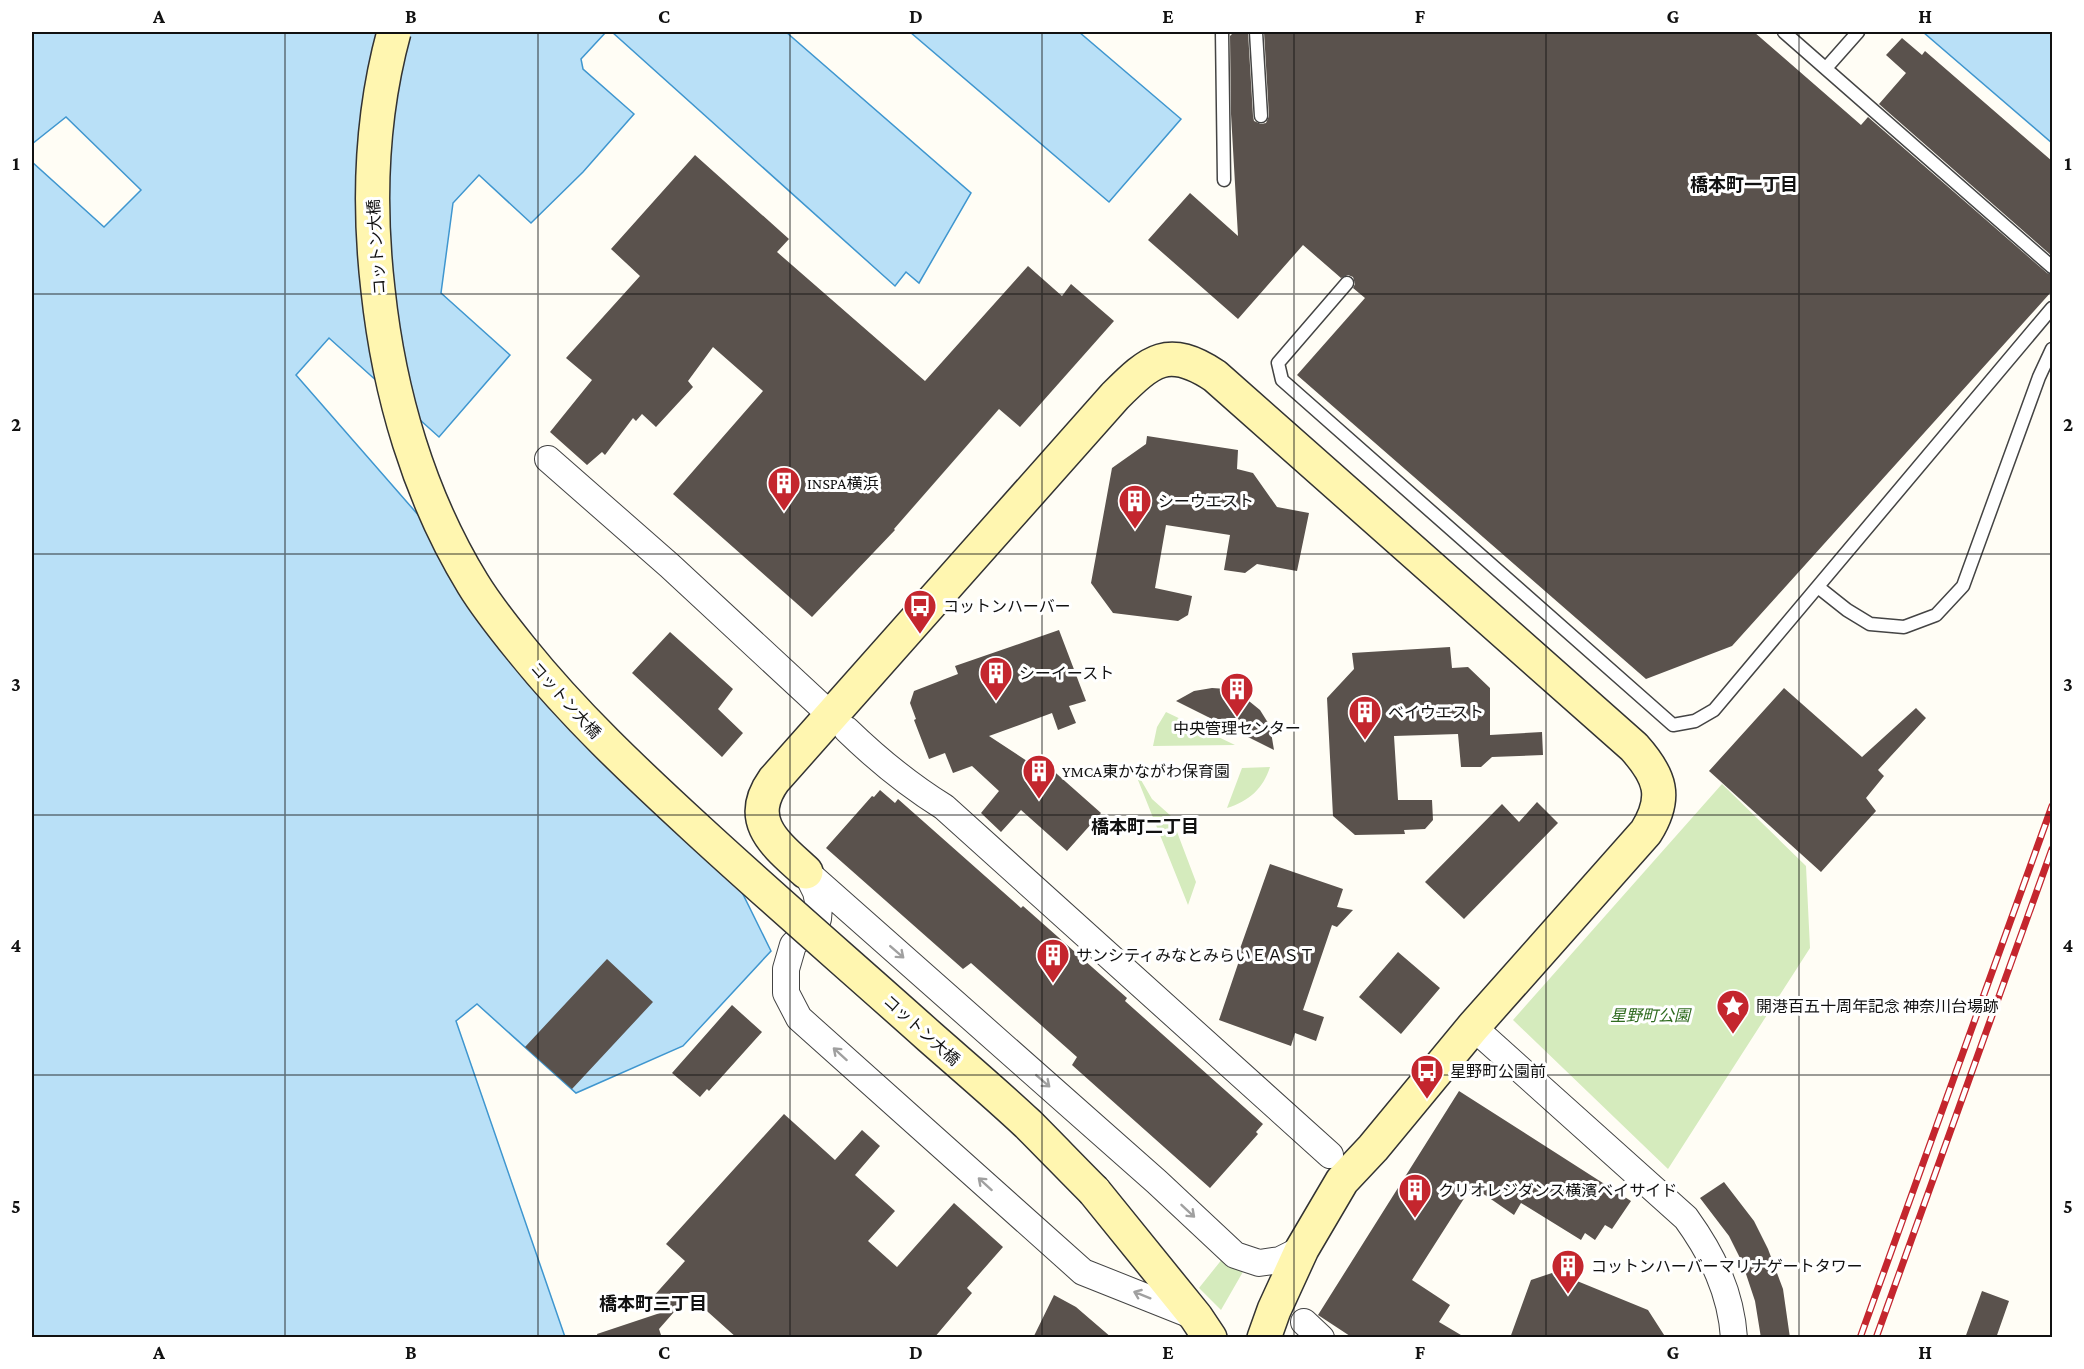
<svg xmlns="http://www.w3.org/2000/svg" width="2084" height="1369" font-family="'Crimson Pro','Noto Sans JP',serif">
	<style>
		.green { fill: #d5ebbd }
		.water { fill: #b9e0f7; stroke: #3f96cf; stroke-width: 1.5 }
		.building { fill: #5a524d }
		.lines { fill: none; stroke-linecap: round; stroke-linejoin: round }
		.lane-casing { stroke: #444; stroke-width: 15 }
		.street-casing { stroke: #444; stroke-width: 28 }
		.secondary-casing { stroke: #333; stroke-width: 36 }
		.lane { stroke: #fff; stroke-width: 12 }
		.street { stroke: #fff; stroke-width: 26 }
		.secondary { stroke: #fff6b0; stroke-width: 33 }
		.rail-casing { stroke: #c4262e; stroke-width: 7 }
		.rail { stroke: #fff; stroke-width: 4.5; stroke-dasharray: 14; stroke-linecap: butt }
		.secondary-bridge-casing { stroke: #333; stroke-width: 36; stroke-linecap: butt }
		.secondary-bridge { stroke: #fff6b0; stroke-width: 33 }
		.oneway { stroke: #a0a0a0 }
		.grid { fill: none; stroke: #111; stroke-width: 1.5; stroke-opacity: 0.55 }
		.labels { text-anchor: middle; stroke-width: 6; stroke-linejoin: round; paint-order: stroke }
		.street-label { font-size: 16px; fill: #111; stroke: #fff }
		.poi-label { font-size: 16px; fill: #111; stroke: #fff; text-anchor: start }
		.park-label { font-size: 16px; font-style: italic; fill: #2f6b1f; stroke: #fff }
		.neighbourhood-label { font-size: 18px; font-weight: bold; fill: #111; stroke: #fff }
		.neatline { fill: none; stroke: #111; stroke-width: 2 }
		.grid-label { font-size: 20px; text-anchor: middle; font-weight: bold; fill: #111 }
	</style>
	<rect width="100%" height="100%" fill="#fffdf5"/>
	<!-- green -->
	<path class="green" d="M1166 712 1235 745 1153 746 1157 727Z
		M1270 767C1263 789 1249 801 1227 808L1242 768Z
		M1138 780H1141L1152 799 1171 816 1196 882 1188 905Z
		M1722 784 1806 866 1810 948 1668 1169 1513 1020Z
		M1223 1258 1244 1270 1221 1310 1199 1288Z"/>
	<!-- water -->
	<path class="water" d="M32 32H606L581 59 583 69 634 114 583 172 531 223 479 175 453 203 441 293 510 355 439 437 329 338 296 375 619 745 730 868 771 951 683 1046 576 1093 477 1004 456 1021 565 1337H32V162L104 227 141 190 66 117 32 144Z
		M612 32H786L971 193 919 283 906 272 895 286Z
		M910 32H1079L1181 119 1109 202Z
		M1923 32H2052V143Z"/>
	<!-- building -->
	<path class="building" d="M1234 32H1248L1253 116 1254 121 1261 124 1266 123 1269 116 1264 32H1754L1861 125 1868 117 2047 273 2052 275V291L1732 646 1646 679 1297 375 1365 298 1353 288 1355 284 1353 277 1348 275 1341 278 1303 245 1238 319 1148 240 1190 193 1238 236 1231 114 1230 36Z
		M1902 38 1922 55 1925 51 2052 161V256L1879 104 1906 73 1886 55Z
		M695 155 789 239 777 252 925 381 1028 266 1062 296 1071 284 1114 321 1020 427 999 409 894 529 895 530 812 617 673 494 763 391 713 347 688 381 693 387 656 427 642 414 636 421 633 418 605 455 602 452 587 465 550 432 592 380 566 358 640 276 611 249Z
		M1147 436 1238 450 1237 469 1253 473 1277 507 1309 513 1297 571 1257 564 1245 573 1224 570 1230 535 1166 525 1155 588 1192 596 1188 615 1178 621 1113 613 1091 583 1112 468 1146 444Z
		M1059 630 1086 701 1069 706 1076 723 1058 730 1052 713 989 736 1030 763 1040 759 1101 813 1067 851 1021 810 1001 832 981 813 999 791 972 766 953 773 945 753 929 759 914 720 916 719 910 703 914 691 958 674 955 666Z
		M670 632 733 689 718 709 743 733 722 757 632 673Z
		M1450 647 1452 668 1468 667 1490 688V735L1542 732 1543 755 1492 757 1481 767H1461L1458 734 1394 736 1398 800H1432L1433 820 1425 829 1404 830 1405 834 1355 835 1333 816 1327 698 1354 669 1352 653Z
		M1212 688 1227 689 1244 697 1260 710 1270 726 1274 750 1176 701 1194 691Z
		M1784 688 1862 757 1916 708 1926 718 1878 770 1884 776 1866 798 1876 811 1821 872 1709 771Z
		M880 790 895 803 898 799 1021 908 1023 906 1127 998 1125 1001 1263 1124 1256 1132 1258 1134 1210 1188 1072 1065 1077 1057 971 963 963 969 826 848 872 796 874 797Z
		M1537 802 1558 823 1464 919 1425 882 1502 804 1519 822Z
		M1270 864 1343 889 1337 907 1353 910 1337 927 1332 925 1303 1010 1324 1017 1316 1041 1295 1033 1291 1046 1219 1020 1239 961 1236 960Z
		M1398 952 1440 988 1401 1034 1359 997Z
		M607 959 653 1002 572 1089 525 1047Z
		M732 1005 762 1032 709 1091 707 1089 700 1097 672 1073Z
		M1459 1091 1631 1201 1612 1229 1605 1225 1595 1240 1585 1233 1581 1240 1521 1203 1514 1215 1472 1186 1412 1280 1450 1305 1439 1322 1466 1338H1353L1318 1315Z
		M784 1114 835 1160 862 1130 880 1146 855 1175 895 1211 868 1241 897 1267 954 1203 1003 1247 967 1288 972 1293 934 1338H737L689 1295 659 1329 662 1338H598L597 1334 666 1311 652 1298 685 1261 666 1244Z
		M1724 1182 1754 1221 1768 1249 1783 1289 1790 1338H1761L1755 1301 1742 1262 1729 1236 1700 1198Z
		M1555 1272 1648 1310 1666 1338H1510L1531 1280Z
		M1982 1291 2009 1301 1996 1338H1965Z
		M1054 1295 1076 1307 1112 1338H1033Z"/>
	<g class="lines">
		<!-- lane casing -->
		<g class="lane-casing">
			<path id="lane" d="M1222 32 1224 180
				M1256 32 1261 116
				M1784 32 2052 267
				M1827 67 1858 32
				M1347 283 1278 363 1282 380 1673 725 1695 721 1714 710 2052 308
				M1818 587 1847 610 1870 624 1904 627 1936 615 1963 586 2039 377 2052 349"/>
		</g>
		<!-- street casing -->
		<g class="street-casing">
			<path id="street" d="M548 459 670 566 821 706
				M847 730C878 760 907 784 944 807L1330 1155
				M806 872 816 892 819 906 818 919 793 945 786 969V993L799 1018 1083 1272 1196 1317
				M811 876 1157 1182 1235 1255 1259 1263 1280 1260 1302 1249
				M1473 1027 1686 1218C1712 1254 1731 1292 1734 1338
				M1304 1322 1321 1338"/>
		</g>
		<!-- secondary casing -->
		<g class="secondary-casing">
			<path id="secondary" d="M806 872C777 845 744 822 774 780L1115 396C1151 360 1168 345 1215 376L1634 747C1660 776 1668 797 1646 832L1473 1027 1373 1148 1342 1181 1302 1249 1274 1310 1264 1338
				M1094 1191 1196 1317 1210 1338"/>
		</g>
		<!-- lane -->
		<use href="#lane" class="lane"/>
		<!-- street -->
		<use href="#street" class="street"/>
		<!-- secondary -->
		<use href="#secondary" class="secondary"/>
		<!-- rail casing -->
		<g class="rail-casing">
			<path id="rail" d="M1860 1338 2052 806
				M1876 1338 2052 849"/>
		</g>
		<!-- rail -->
		<use href="#rail" class="rail"/>
		<!-- secondary-bridge casing -->
		<g class="secondary-bridge-casing">
			<path id="secondary-bridge" d="M394 32C371 116 368 204 378 290 389 393 419 496 473 584 487 607 504 628 521 649 574 715 635 772 698 830 774 900 853 968 930 1037 963 1066 996 1094 1028 1124 1050 1146 1072 1169 1094 1191"/>
		</g>
		<!-- secondary-bridge -->
		<use href="#secondary-bridge" class="secondary-bridge"/>
	</g>
	<!-- one-way arrows -->
	<defs><path id="oneway-shaft" d="M-6 0H5M1.5-3L5.5 0L1.5 3" fill="none" stroke-width="1.6" stroke-linecap="round" stroke-linejoin="round" transform="scale(1.5)"/></defs>
	<g class="oneway">
		<use href="#oneway-shaft" transform="translate(897 952) rotate(41)"/>
		<use href="#oneway-shaft" transform="translate(840 1054) rotate(-138)"/>
		<use href="#oneway-shaft" transform="translate(1043 1081) rotate(41)"/>
		<use href="#oneway-shaft" transform="translate(985 1184) rotate(-138)"/>
		<use href="#oneway-shaft" transform="translate(1188 1211) rotate(43)"/>
		<use href="#oneway-shaft" transform="translate(1142 1295) rotate(-158)"/>
	</g>
	<!-- grid -->
	<path class="grid" d="M285 32V1338M538 32V1338M790 32V1338M1042 32V1338M1294 32V1338M1546 32V1338M1799 32V1338M32 294H2052M32 554H2052M32 815H2052M32 1075H2052"/>
	<!-- icons -->
	<defs>
		<g id="building-pin" transform="scale(1.725)"><path d="M0 17L-7.5 6A9.5 9.5 0 1 1 7.5 6Z" fill="#c4262e" stroke="#fff"/><path d="M-4-6H4V6H1V3H-1V6H-4ZM-2.5-4.3h1.7v1.8h-1.7ZM.8-4.3h1.7v1.8H.8ZM-2.5-1h1.7V.8h-1.7ZM.8-1h1.7V.8H.8Z" fill="#fff"/></g>
		<g id="bus-pin" transform="scale(1.725)"><path d="M0 17L-7.5 6A9.5 9.5 0 1 1 7.5 6Z" fill="#c4262e" stroke="#fff"/><path d="M-5-6H5V4H4V6H2V4H-2V6H-4V4H-5ZM-3.5-4V0h7V-4ZM-3.5 1.2v1.5H-2V1.2ZM2 1.2v1.5H3.5V1.2Z" fill="#fff"/></g>
		<g id="sight-pin" transform="scale(1.725)"><path d="M0 17L-7.5 6A9.5 9.5 0 1 1 7.5 6Z" fill="#c4262e" stroke="#fff"/><path d="M0-6L1.8-2.2L6-1.7L2.9 1.2L3.7 5.4L0 3.3L-3.7 5.4L-2.9 1.2L-6-1.7L-1.8-2.2Z" fill="#fff"/></g>
	</defs>
	<g fill-rule="evenodd">
		<use href="#building-pin" x="784" y="483"/>
		<use href="#building-pin" x="1135" y="501"/>
		<use href="#bus-pin" x="920" y="606"/>
		<use href="#building-pin" x="996" y="673"/>
		<use href="#building-pin" x="1237" y="689"/>
		<use href="#building-pin" x="1365" y="712"/>
		<use href="#building-pin" x="1039" y="771"/>
		<use href="#building-pin" x="1053" y="955"/>
		<use href="#sight-pin" x="1733" y="1006"/>
		<use href="#bus-pin" x="1427" y="1071"/>
		<use href="#building-pin" x="1415" y="1190"/>
		<use href="#building-pin" x="1568" y="1266"/>
	</g>
	<g class="labels">
		<!-- street labels -->
		<g class="street-label">
			<text transform="translate(376 247) rotate(-94)" y="6">コットン大橋</text>
			<text transform="translate(566 700) rotate(48)" y="6">コットン大橋</text>
			<text transform="translate(922 1030) rotate(42)" y="6">コットン大橋</text>
		</g>
		<!-- poi labels -->
		<g class="poi-label">
			<text x="807" y="489">INSPA横浜</text>
			<text x="1158" y="507">シーウエスト</text>
			<text x="943" y="612">コットンハーバー</text>
			<text x="1019" y="679">シーイースト</text>
			<text x="1388" y="718">ベイウエスト</text>
			<text x="1237" y="734" text-anchor="middle">中央管理センター</text>
			<text x="1062" y="777">YMCA東かながわ保育園</text>
			<text x="1076" y="961">サンシティみなとみらいＥＡＳＴ</text>
			<text x="1756" y="1012">開港百五十周年記念 神奈川台場跡</text>
			<text x="1450" y="1077">星野町公園前</text>
			<text x="1438" y="1196">クリオレジダンス横濱ベイサイド</text>
			<text x="1591" y="1272">コットンハーバーマリナゲートタワー</text>
		</g>
		<!-- park labels -->
		<g class="park-label">
			<text x="1650" y="1021">星野町公園</text>
		</g>
		<!-- neighbourhood labels -->
		<g class="neighbourhood-label">
			<text x="1744" y="191">橋本町一丁目</text>
			<text x="1145" y="833">橋本町二丁目</text>
			<text x="653" y="1310">橋本町三丁目</text>
		</g>
	</g>
	<!-- border -->
	<rect width="2084" height="1369" fill="none" stroke="#ffffff" stroke-width="66"/>
	<rect x="33" y="33" width="2018" height="1303" class="neatline"/>
	<g class="grid-label">
		<text x="159" y="23">A</text>
		<text x="411" y="23">B</text>
		<text x="664" y="23">C</text>
		<text x="916" y="23">D</text>
		<text x="1168" y="23">E</text>
		<text x="1420" y="23">F</text>
		<text x="1673" y="23">G</text>
		<text x="1925" y="23">H</text>
		<text x="16" y="170">1</text>
		<text x="2068" y="170">1</text>
		<text x="16" y="431">2</text>
		<text x="2068" y="431">2</text>
		<text x="16" y="691">3</text>
		<text x="2068" y="691">3</text>
		<text x="16" y="952">4</text>
		<text x="2068" y="952">4</text>
		<text x="16" y="1213">5</text>
		<text x="2068" y="1213">5</text>
		<text x="159" y="1359">A</text>
		<text x="411" y="1359">B</text>
		<text x="664" y="1359">C</text>
		<text x="916" y="1359">D</text>
		<text x="1168" y="1359">E</text>
		<text x="1420" y="1359">F</text>
		<text x="1673" y="1359">G</text>
		<text x="1925" y="1359">H</text>
	</g>
</svg>
